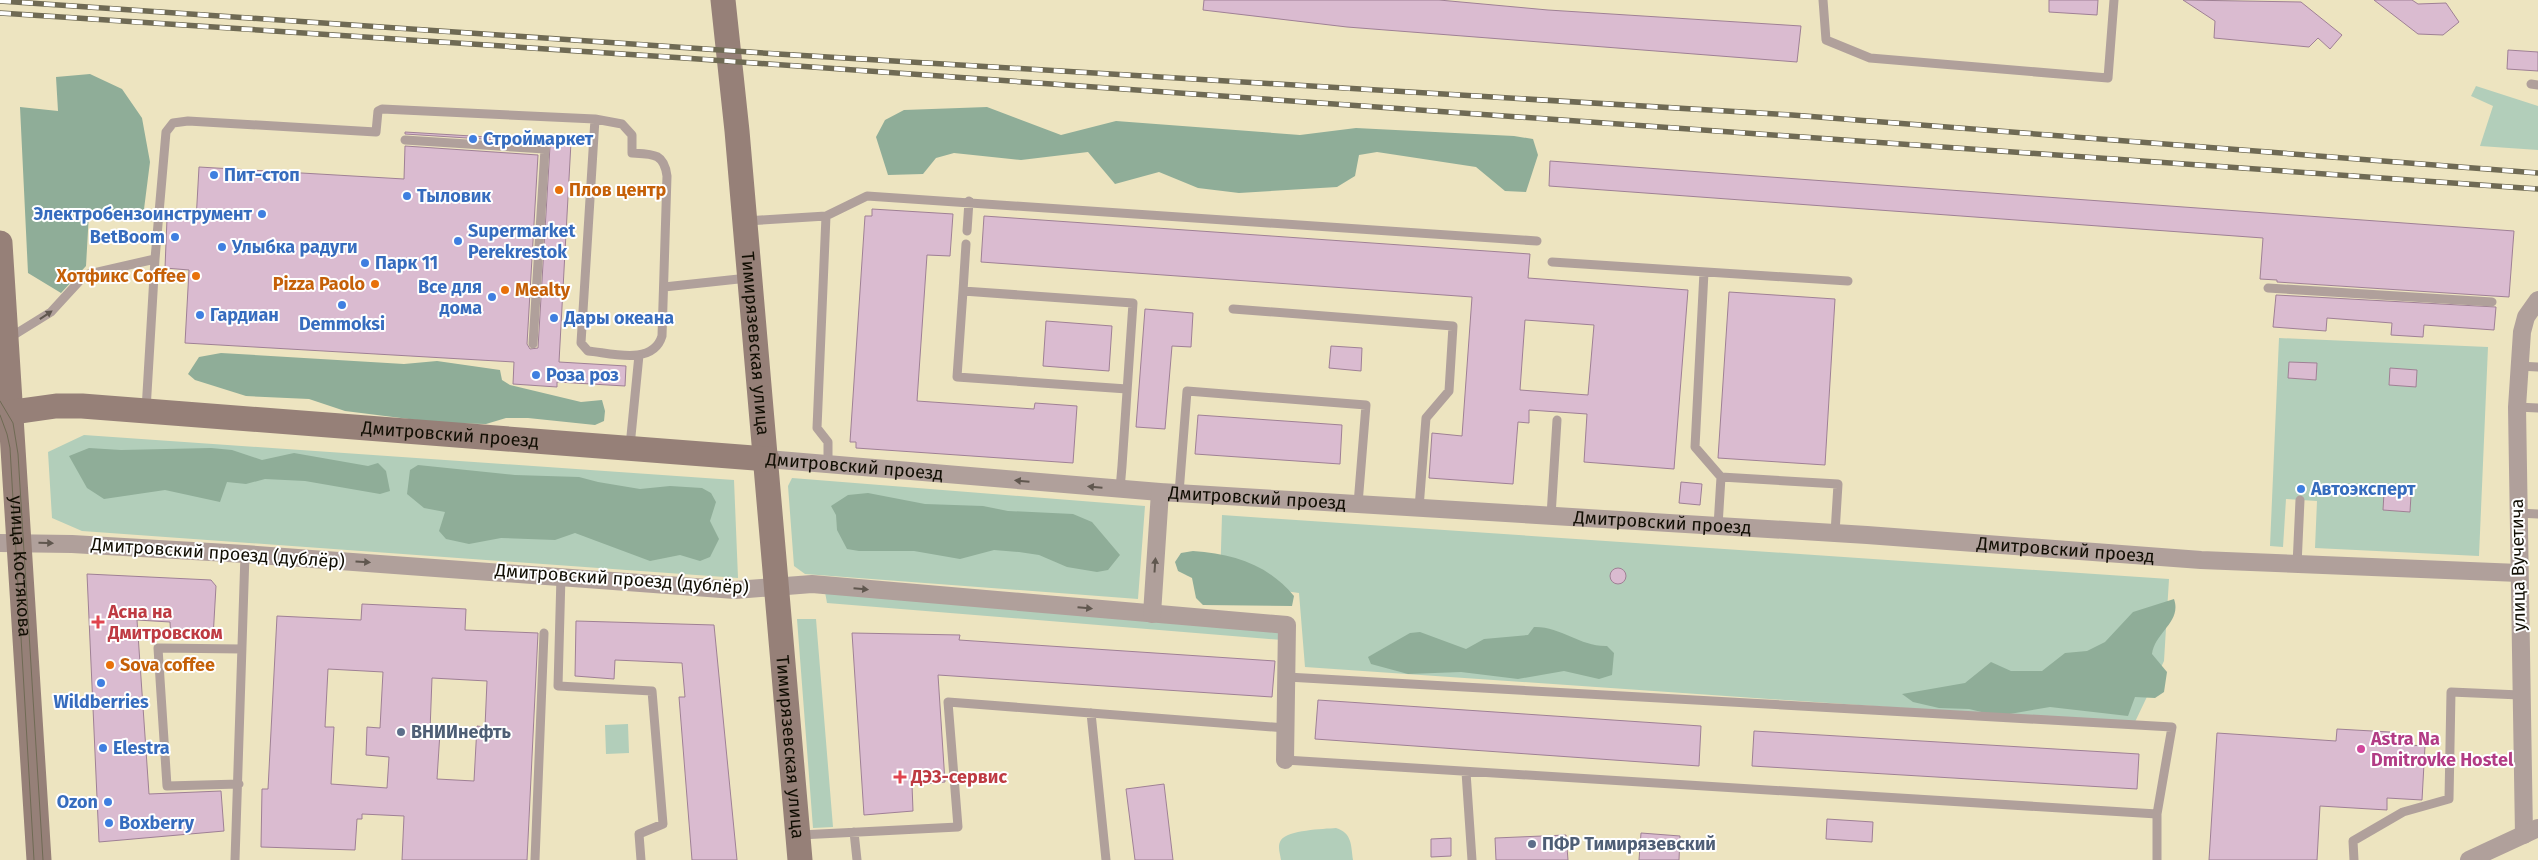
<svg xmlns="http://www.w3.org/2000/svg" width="2538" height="860" font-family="'Fira Sans',sans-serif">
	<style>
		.green { fill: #b2ceba; fill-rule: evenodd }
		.forest { fill: #8fad98 }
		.building { fill: #dabbd0; stroke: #9f8095; fill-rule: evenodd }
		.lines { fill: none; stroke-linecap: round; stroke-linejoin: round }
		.lane { stroke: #b0a09b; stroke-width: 9 }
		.street { stroke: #b0a09b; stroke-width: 18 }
		.secondary { stroke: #968078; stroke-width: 25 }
		.tram { stroke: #6f6a54; stroke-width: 1 }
		.rail-casing { stroke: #6f6a54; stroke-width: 5.5 }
		.rail { stroke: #fff; stroke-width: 4; stroke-dasharray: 11; stroke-linecap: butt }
		.oneway { fill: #60574f }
		.shop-dot { fill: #3f7fe0; stroke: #fff; stroke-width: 2 }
		.food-dot { fill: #e8710a; stroke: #fff; stroke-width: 2 }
		.health-dot { fill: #e0444e; stroke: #fff; stroke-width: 2 }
		.service-dot { fill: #5c6f8a; stroke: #fff; stroke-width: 2 }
		.hotel-dot { fill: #d1479c; stroke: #fff; stroke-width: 2 }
		.labels { text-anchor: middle; stroke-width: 4; stroke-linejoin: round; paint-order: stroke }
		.shop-label { font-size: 18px; font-weight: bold; fill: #366cbe; stroke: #fff; text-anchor: start }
		.food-label { font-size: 18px; font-weight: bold; fill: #c56008; stroke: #fff; text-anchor: start }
		.street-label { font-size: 18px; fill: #110e03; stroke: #fff }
		.health-label { font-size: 18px; font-weight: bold; fill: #be3a42; stroke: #fff; text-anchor: start }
		.service-label { font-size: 18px; font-weight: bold; fill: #4e5e75; stroke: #fff; text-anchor: start }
		.hotel-label { font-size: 18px; font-weight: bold; fill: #b23c85; stroke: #fff; text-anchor: start }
	</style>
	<rect width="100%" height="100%" fill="#ede4c0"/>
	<!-- green -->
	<path class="green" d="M2476 86 2538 106V150L2480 146 2493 106 2471 96Z
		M2279 338 2488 347 2479 556 2315 548 2317 501 2286 499 2283 547 2270 546ZM2290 362 2317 364 2316 380 2289 378ZM2390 369 2417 370 2416 386 2389 385ZM2384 494 2411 495 2410 512 2383 510Z
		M84 435 734 480 738 578 82 531 52 518 48 452Z
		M792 478 1145 506 1138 599 805 574 794 566 788 486Z
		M1222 515 2169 579 2164 661 2134 724 1305 667 1299 593 1220 582Z
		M825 592 1282 631V640L827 603Z
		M816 619 833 827 813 828 797 619Z
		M628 724 629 753 606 754 605 725Z
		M1336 828C1352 833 1351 845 1353 860H1281C1280 853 1277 846 1281 840 1288 830 1323 829 1336 828Z"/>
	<!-- forest -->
	<path class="forest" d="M90 74 122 89 142 118 150 162 143 217 89 213 86 266 61 293 28 273 20 107 58 111 56 77Z
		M987 107 1061 135 1116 121 1300 135 1356 128 1514 136 1533 139 1538 155 1526 192 1505 191 1476 167 1377 152 1359 155 1355 176 1337 187 1239 193 1198 188 1159 172 1115 184 1088 152 1021 160 954 153 936 158 923 174 888 175 876 137 885 120 904 110Z
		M221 353 404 364 437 361 500 370 502 380 510 385 581 402 602 400 605 411 604 421 595 425 528 418H506L486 424 441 423 345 411 309 399 246 396 195 380 188 374 199 357Z
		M89 448 121 450 211 448 232 450 262 460 294 453 368 466 378 463 386 471 390 491 380 494 305 481 265 479 246 484 227 482 220 502 165 490 104 499 87 488 69 456Z
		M418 465 515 475 579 477 598 482 640 489 670 486 702 488 711 493 716 502 710 521 719 539 710 557 700 561 680 555 650 561 575 533 555 540 501 538 469 544 446 539 439 531 445 512 424 508 407 494 410 470Z
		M868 493 925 504 983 506 1008 511 1073 514 1092 522 1120 555 1108 570 1097 572 1067 567 1039 555 1019 552 994 550 960 559 914 551H859L847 549 837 530 836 515 831 506 848 495Z
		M1193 551C1234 554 1267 564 1294 596L1292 606 1203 605 1196 598 1192 578 1178 571 1175 562 1181 553Z
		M2174 599C2182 622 2155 632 2152 654L2167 672 2164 692 2155 698 2135 697 2128 716 2050 707 1998 716 1969 709 1939 708 1913 702 1902 694 1965 683 1991 662 2011 671H2042L2065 653 2087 651 2105 642 2133 612Z
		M1534 627C1560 626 1581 647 1607 646L1614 653 1612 675 1599 679 1564 671 1518 679 1461 672 1408 674 1371 664 1368 657 1410 633 1420 632 1466 649 1484 639 1528 635Z"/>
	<!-- building -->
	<path class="building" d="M1204 0H1439L1548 10 1801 26 1797 62 1347 27 1203 10Z
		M2049 0H2098L2097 15 2049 12Z
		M2183 0 2301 2 2342 35 2330 49 2318 38 2309 47 2214 38 2215 21Z
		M2374 0H2412L2418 4 2446 3 2459 22 2443 35 2418 34Z
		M2508 50 2538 52V71L2507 69Z
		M405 132 571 142 559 362 626 366 625 386 557 382V387L513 384 514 362 185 343 189 270 165 268 167 219 196 221 199 167 404 179 405 146 538 155 527 344 530 349 538 348 550 146 545 143 405 134Z
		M1550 161 2514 231 2509 297 2277 282V280L2260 279 2263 238 1549 186Z
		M872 209 953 214 950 256 927 255 917 401 1034 409 1035 403 1077 406 1073 463 856 448V442H850L865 216H872Z
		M984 216 1530 254 1528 278 1688 290 1674 469 1584 462 1587 414 1529 410V423L1518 422 1513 484 1429 478 1432 433 1462 436 1472 297 981 262ZM1525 320 1594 325 1588 395 1520 390Z
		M1729 292 1835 299 1825 465 1718 458Z
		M2276 295 2496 307 2494 330 2424 325 2423 337 2391 335 2392 323 2327 318 2326 331 2273 327Z
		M1145 309 1193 313 1191 347 1172 346 1165 429 1136 427Z
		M1046 321 1112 326 1109 371 1043 366Z
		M1331 346 1362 348 1361 371 1329 368Z
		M2289 362 2317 363 2316 380 2288 378Z
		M2390 368 2417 370 2416 387 2389 385Z
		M1198 415 1342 425 1340 464 1195 454Z
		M1681 482 1702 484 1700 505 1679 503Z
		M2384 493 2411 495 2410 512 2383 510Z
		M1610 576a8 8 0 1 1 16 0a8 8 0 1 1-16 0Z
		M87 574 211 580 216 586 213 638 171 639 170 622 137 620 149 794 221 791 224 831 99 842Z
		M362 604 466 609 465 630 538 633 527 860H402L404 816 362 814V819H357L355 850 261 847 262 789H268L277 616 361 620ZM328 669 383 672 380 728 367 727 366 755 389 757 387 788 331 784 334 727H325ZM432 678 487 681 485 727 477 726 474 781 437 779 440 732 430 731Z
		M576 621 714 625 737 860H692L679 697H685L682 663 615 660 614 679 575 676Z
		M852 633 960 635 959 640 1275 661 1272 697 938 675 945 782 912 785 913 811 864 815Z
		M1318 700 1701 726 1699 766 1315 739Z
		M2337 729 2390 732 2389 744 2425 746 2422 800 2387 798V810L2320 806 2317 860H2209L2217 733 2336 741Z
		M1754 731 2139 754 2137 789 1752 766Z
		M1164 784 1173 860H1135L1126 789Z
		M1827 819 1873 822 1872 842 1826 839Z
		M1641 833 1680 836 1679 860H1639Z
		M1566 835 1568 860H1496L1495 838Z
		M1451 838V856L1431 857V839Z"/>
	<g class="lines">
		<!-- lane -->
		<path class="lane" d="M1823 0 1826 40 1870 58 2108 78 2114 0
			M2531 84 2538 85
			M405 140 545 149 533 344
			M746 221 826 216
			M967 231 969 201
			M1552 262 1848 281
			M1704 272 1695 447 1721 477
			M664 287 748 278
			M2268 288 2492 302
			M963 291 966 244
			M1233 309 1453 326 1449 391 1426 418 1419 508
			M9 338 51 312 85 275 155 259
			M2518 366 2538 367
			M2517 407 2538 408
			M146 410 155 259 166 132 173 123 188 121 376 132 378 111 382 109 595 119 622 124 632 135V153C653 154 664 153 667 176L662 336C653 366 611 353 588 351L581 343 595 119
			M630 446 639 355
			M828 465V442L817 428 826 216 867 196 1537 241
			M1120 489 1122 466 1133 303 963 291 957 377 1127 389
			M1179 493 1187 391 1366 405 1358 504
			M2518 513 2538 514
			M1551 516 1557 420
			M1718 526 1721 477 1838 484 1835 533
			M2297 565 2300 500
			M561 576 558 686 652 691 663 824 639 834 641 860
			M1287 677 2172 727 2157 814
			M1091 713 1106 860
			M1285 760 2157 814V860
			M1466 772 1472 860
			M239 784 167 786 158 648 242 649
			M854 832 857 860
			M800 835 958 827 948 702 1286 728
			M235 860 245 554
			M535 860 544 633
			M2354 860 2353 841 2403 812 2449 799 2451 692 2520 695"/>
		<!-- street -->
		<g class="street">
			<path id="s1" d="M767 459 1160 492 1867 535 2201 560 2519 573"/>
			<path d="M0 543 72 544 245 554 735 590 812 584 1287 625 1285 760"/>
			<path d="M1152 614 1160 492"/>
			<path d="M2524 835 2517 407 2522 332 2526 317 2538 300"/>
			<path d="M2469 860 2538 828"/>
		</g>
		<!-- secondary -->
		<g class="secondary">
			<path id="s2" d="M723 0 737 131 800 860"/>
			<path id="s3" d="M0 243 39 860"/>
			<path id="s4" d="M0 414 56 406H82L767 459"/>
		</g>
		<!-- tram -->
		<path class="tram" d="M0 401 13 423 18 454 43 860
			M0 415 7 434 10 448 34 860"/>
		<!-- rail casing -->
		<g class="rail-casing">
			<path id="rail" d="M0 1 778 54 1792 115 2538 173
				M0 13 684 58 2538 189"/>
		</g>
		<!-- rail -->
		<use href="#rail" class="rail"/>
	</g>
	<!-- one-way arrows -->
	<defs><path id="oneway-solid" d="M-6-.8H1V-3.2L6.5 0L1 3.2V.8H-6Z" transform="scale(1.25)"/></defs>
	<g class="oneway">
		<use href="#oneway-solid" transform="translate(46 315) rotate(-34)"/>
		<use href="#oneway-solid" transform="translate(1022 481) rotate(-175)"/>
		<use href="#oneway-solid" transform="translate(1095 487) rotate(-175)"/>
		<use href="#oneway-solid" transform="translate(46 543) rotate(1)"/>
		<use href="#oneway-solid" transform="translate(363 562) rotate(4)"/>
		<use href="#oneway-solid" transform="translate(1155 565) rotate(-86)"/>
		<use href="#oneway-solid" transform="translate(861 589) rotate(5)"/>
		<use href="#oneway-solid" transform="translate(1085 608) rotate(5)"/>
	</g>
	<!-- markers -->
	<g class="shop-dot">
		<circle cx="473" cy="139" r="5"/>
		<circle cx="214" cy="175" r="5"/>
		<circle cx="407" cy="196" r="5"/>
		<circle cx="262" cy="214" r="5"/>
		<circle cx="175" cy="237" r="5"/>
		<circle cx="458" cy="241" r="5"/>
		<circle cx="222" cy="247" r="5"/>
		<circle cx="365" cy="263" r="5"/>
		<circle cx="492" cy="297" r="5"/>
		<circle cx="342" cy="305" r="5"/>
		<circle cx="200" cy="315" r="5"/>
		<circle cx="554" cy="318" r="5"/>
		<circle cx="536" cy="375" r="5"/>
		<circle cx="2301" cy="489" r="5"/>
		<circle cx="101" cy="683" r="5"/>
		<circle cx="103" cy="748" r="5"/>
		<circle cx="108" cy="802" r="5"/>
		<circle cx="109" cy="823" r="5"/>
	</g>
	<g class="food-dot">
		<circle cx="559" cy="190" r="5"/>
		<circle cx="196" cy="276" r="5"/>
		<circle cx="375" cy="284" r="5"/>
		<circle cx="505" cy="290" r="5"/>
		<circle cx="110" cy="665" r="5"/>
	</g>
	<g class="health-dot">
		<path d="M95.5 614.5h5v5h5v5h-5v5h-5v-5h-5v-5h5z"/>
		<path d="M897.5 769.5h5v5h5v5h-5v5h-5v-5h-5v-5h5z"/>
	</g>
	<g class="service-dot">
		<circle cx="401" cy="732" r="5"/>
		<circle cx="1532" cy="844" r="5"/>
	</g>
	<circle class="hotel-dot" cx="2361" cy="749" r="5"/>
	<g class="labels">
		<!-- shop labels -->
		<g class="shop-label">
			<text x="483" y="145">Строймаркет</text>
			<text x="224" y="181">Пит-стоп</text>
			<text x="417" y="202">Тыловик</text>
			<text x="252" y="220" text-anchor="end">Электробензоинструмент</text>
			<text x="468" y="237">Supermarket<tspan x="468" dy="21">Perekrestok</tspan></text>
			<text x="165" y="243" text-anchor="end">BetBoom</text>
			<text x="232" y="253">Улыбка радуги</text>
			<text x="375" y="269">Парк 11</text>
			<text x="482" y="293" text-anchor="end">Все для<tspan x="482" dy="21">дома</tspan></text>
			<text x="210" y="321">Гардиан</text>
			<text x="564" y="324">Дары океана</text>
			<text x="342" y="330" text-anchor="middle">Demmoksi</text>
			<text x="546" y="381">Роза роз</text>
			<text x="2311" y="495">Автоэксперт</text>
			<text x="101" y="708" text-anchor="middle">Wildberries</text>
			<text x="113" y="754">Elestra</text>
			<text x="98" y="808" text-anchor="end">Ozon</text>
			<text x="119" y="829">Boxberry</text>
		</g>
		<!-- food labels -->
		<g class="food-label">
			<text x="569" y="196">Плов центр</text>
			<text x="186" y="282" text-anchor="end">Хотфикс Coffee</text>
			<text x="365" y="290" text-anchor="end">Pizza Paolo</text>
			<text x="515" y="296">Mealty</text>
			<text x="120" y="671">Sova coffee</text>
		</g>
		<!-- street labels -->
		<g class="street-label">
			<text dy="6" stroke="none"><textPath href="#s2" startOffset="345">Тимирязевская улица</textPath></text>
			<text dy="6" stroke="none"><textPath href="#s4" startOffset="452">Дмитровский проезд</textPath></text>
			<text dy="6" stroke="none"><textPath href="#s1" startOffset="88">Дмитровский проезд</textPath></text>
			<text dy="6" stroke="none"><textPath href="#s1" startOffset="492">Дмитровский проезд</textPath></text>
			<text dy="6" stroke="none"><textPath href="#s1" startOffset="898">Дмитровский проезд</textPath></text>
			<text dy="6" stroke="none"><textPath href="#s1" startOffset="1302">Дмитровский проезд</textPath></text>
			<text transform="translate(218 553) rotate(4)" y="6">Дмитровский проезд (дублёр)</text>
			<text transform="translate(2518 565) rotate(-91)" y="6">улица Вучетича</text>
			<text dy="6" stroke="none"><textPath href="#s3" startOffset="324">улица Костякова</textPath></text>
			<text transform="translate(622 579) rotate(4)" y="6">Дмитровский проезд (дублёр)</text>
			<text dy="6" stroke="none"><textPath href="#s2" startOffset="750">Тимирязевская улица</textPath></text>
		</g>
		<!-- health labels -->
		<g class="health-label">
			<text x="108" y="618">Асна на<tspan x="108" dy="21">Дмитровском</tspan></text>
			<text x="911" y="783">ДЭЗ-сервис</text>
		</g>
		<!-- service labels -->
		<g class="service-label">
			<text x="411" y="738">ВНИИнефть</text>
			<text x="1542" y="850">ПФР Тимирязевский</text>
		</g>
		<!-- hotel labels -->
		<g class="hotel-label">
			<text x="2371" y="745">Astra Na<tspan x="2371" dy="21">Dmitrovke Hostel</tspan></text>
		</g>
	</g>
</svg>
